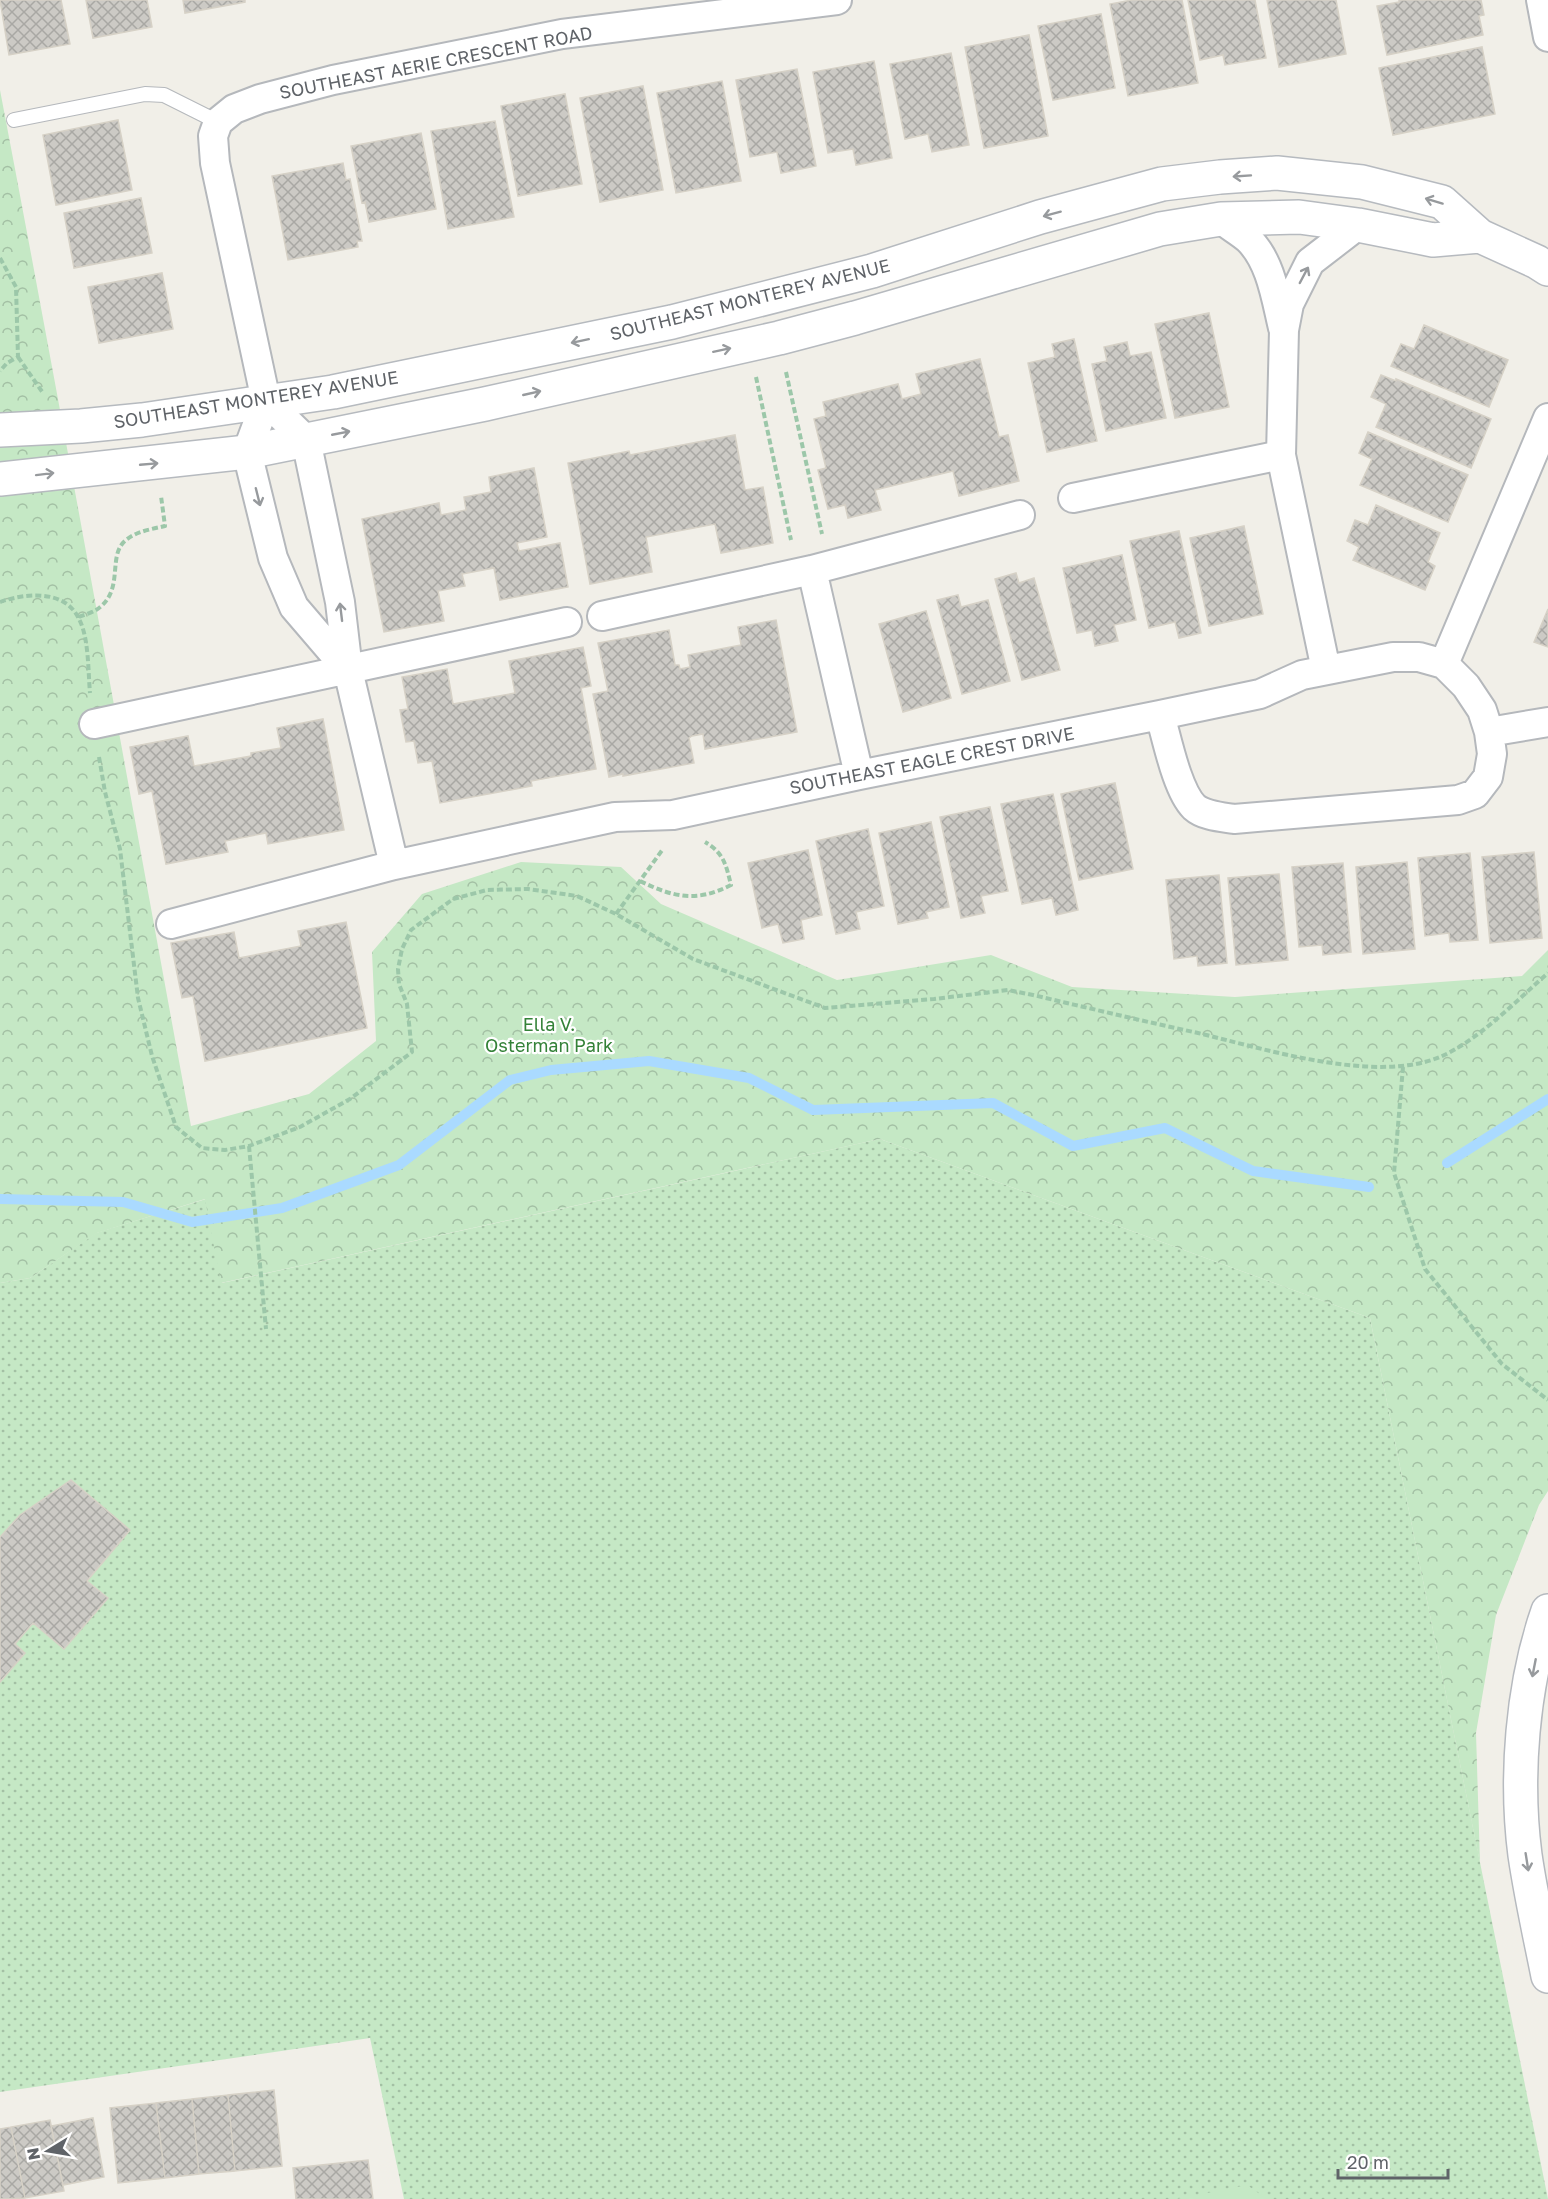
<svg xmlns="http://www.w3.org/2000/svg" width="1548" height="2199" font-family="'Golos Text',sans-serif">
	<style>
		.grass { fill: url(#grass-dots) }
		.park { fill: url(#park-crowns) }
		.pitch { fill: #c5e8c5 }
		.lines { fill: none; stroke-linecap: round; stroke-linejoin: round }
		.stream { stroke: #aadaff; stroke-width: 10 }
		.building { fill: url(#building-cross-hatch); stroke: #d6d1c6; stroke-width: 1.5 }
		.lane-casing { stroke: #b5b8bc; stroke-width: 16 }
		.street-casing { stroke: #b5b8bc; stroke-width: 32 }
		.secondary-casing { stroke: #b6babf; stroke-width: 36 }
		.path { stroke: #9cc7a9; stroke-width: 4; stroke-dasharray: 6 3; stroke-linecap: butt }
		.lane { stroke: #fff; stroke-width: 14 }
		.street { stroke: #fff; stroke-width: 28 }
		.secondary { stroke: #fff; stroke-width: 33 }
		.oneway { stroke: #979a9d }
		.labels { text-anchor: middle; stroke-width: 4.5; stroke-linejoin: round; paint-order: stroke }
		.street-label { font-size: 18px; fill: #5f6368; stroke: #fff }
		.park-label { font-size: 18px; fill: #348238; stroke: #fff }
	</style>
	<defs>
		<pattern id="grass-dots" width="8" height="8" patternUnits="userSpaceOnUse" patternTransform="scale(1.5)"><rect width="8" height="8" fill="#c5e8c5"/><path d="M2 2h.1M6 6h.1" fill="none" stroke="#a3c0a4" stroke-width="1.8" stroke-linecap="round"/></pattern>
		<pattern id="park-crowns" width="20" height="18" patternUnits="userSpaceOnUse" patternTransform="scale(1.5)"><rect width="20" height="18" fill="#c5e8c5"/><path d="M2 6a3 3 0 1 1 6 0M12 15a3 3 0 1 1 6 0" fill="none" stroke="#a3c0a4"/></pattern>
		<pattern id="building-cross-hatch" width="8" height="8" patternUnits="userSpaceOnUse" patternTransform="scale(1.5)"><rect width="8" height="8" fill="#cccac5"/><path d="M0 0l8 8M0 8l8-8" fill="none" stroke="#a9a8a4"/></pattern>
	</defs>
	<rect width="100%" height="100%" fill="#f1efe8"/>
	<!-- grass -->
	<path class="grass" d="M880 1139 1370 1318 1548 2199H404L370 2038 0 2092V1283L30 1278 96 1233 206 1199 222 1283Z"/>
	<!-- park -->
	<path class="park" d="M0 90C66 435 127 780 191 1126L309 1094 376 1041 372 952 422 894 521 862 621 867 661 904 837 980 991 955 1072 987 1235 997 1522 976 1548 950V1491L1539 1505 1496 1615 1476 1733 1480 1863 1370 1318 880 1139 221 1283 205 1199 97 1233 30 1278 0 1283Z"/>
	<!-- pitch -->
	<path class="pitch" d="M1247 2185 1267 2199H1177Z"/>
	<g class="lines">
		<!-- stream -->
		<path class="stream" d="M1447 1163 1548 1099
			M0 1199 123 1202 192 1222 282 1208 399 1165 510 1080 551 1070 649 1061 749 1078 813 1110 993 1103 1073 1146 1165 1128 1253 1171 1369 1187"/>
	</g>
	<!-- building -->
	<path class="building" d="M0 0H61L70 44 9 55Z
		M86 0H147L152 27 93 38Z
		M183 0H245V2L185 13Z
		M1132 0H1182L1198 83 1128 96 1110 4Z
		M1188 0H1255L1266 58 1225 65 1223 55 1200 60Z
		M1267 0H1336L1346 54 1279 67Z
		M1399 0H1481L1484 15 1479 16 1483 35 1387 55 1377 6 1399 2Z
		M1101 14 1115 88 1053 100 1038 26Z
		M1029 35 1048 136 984 148 965 47Z
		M1482 47 1495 114 1393 135 1379 68Z
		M951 53 969 145 932 152 928 134 905 139 890 64Z
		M874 61 892 158 856 165 853 149 828 153 813 72Z
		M797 69 816 166 781 173 777 152 750 157 736 80Z
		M722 81 741 181 676 193 657 93Z
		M643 86 663 190 600 202 580 98Z
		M565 94 582 184 518 196 501 106Z
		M118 120 132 190 56 205 43 135Z
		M495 121 514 217 448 229 431 131Z
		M421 133 436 209 369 222 365 202 362 203 351 146Z
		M343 163 346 180 350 179 362 241H357L358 247 288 260 272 176Z
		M141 198 152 253 74 268 64 213Z
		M162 273 173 329 99 343 88 287Z
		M1209 313 1229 407 1175 418 1155 324Z
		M1424 325 1508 360 1489 407 1391 366 1401 344 1414 349Z
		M1074 339 1097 441 1047 452 1028 363 1055 357 1052 344Z
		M1127 342 1130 356 1151 352 1166 418 1106 431 1092 364 1107 361 1104 347Z
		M980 359 999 437 1008 435 1019 481 959 496 953 471 875 490 881 510 848 518 845 505 828 509 818 470 826 468 814 419 826 416 823 402 898 384 902 399 921 394 916 374Z
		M1381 375 1396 381V379L1491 419 1471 468 1376 427 1386 404 1371 397Z
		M1368 432 1468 475 1448 522 1360 485 1372 459 1359 453Z
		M735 435 745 490 763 487 773 543 721 553 715 524 646 537 652 572 590 584 568 463 629 451 630 455Z
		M534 468 547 537 517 543 519 551 560 543 568 587 500 600 494 568 462 574 465 586 438 591 444 621 384 632 362 519 439 503 441 515 466 510 464 497 491 492 489 477Z
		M1376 505 1440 533 1428 562 1435 566 1425 590 1353 560 1359 547 1347 541 1355 520 1368 525Z
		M1244 526 1263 614 1209 626 1190 538Z
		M1179 531 1201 633 1179 638 1175 622 1149 628 1130 541Z
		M1122 555 1136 620 1114 625 1118 641 1095 646 1092 630 1077 633 1063 568Z
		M1016 573 1019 583 1034 578 1060 670 1022 680 995 579Z
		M958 595 961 607 988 600 1010 681 962 694 937 600Z
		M1548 609V647L1534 642Z
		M926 611 951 698 903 712 879 624Z
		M776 620 797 732 705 749 703 734 692 736 689 738 694 763 623 776V774L609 777 593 694 608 691 598 643 669 630 675 665H679L680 669 690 667 688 655 741 645 738 627Z
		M583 647 591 686 581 688 596 769 531 781 532 786 440 803 432 761 418 763 414 741 406 742 400 710 408 709 402 677 447 669 453 704 515 693 509 661Z
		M323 719 344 830 268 844 266 833 225 841 228 852 166 864 152 791 139 794 130 747 188 736 194 766 251 756V753L281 748 277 728Z
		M1115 783 1133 869 1079 880 1061 794Z
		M1053 794 1078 910 1056 915 1052 898 1022 904 1001 804Z
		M990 807 1008 891 981 896 985 913 961 918 940 817Z
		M931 822 949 907 926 912 928 918 898 924 879 833Z
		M868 829 884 906 856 912 860 929 836 934 816 841Z
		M808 850 822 915 801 920 804 939 783 943 778 924 762 928 748 863Z
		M1534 852 1542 938 1490 943 1482 857Z
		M1470 853 1478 940 1450 942 1449 933 1425 936 1418 858Z
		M1407 862 1415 949 1363 954 1356 867Z
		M1343 863 1351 952 1323 955 1322 945 1299 947 1292 867Z
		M1279 874 1288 960 1236 965 1228 878Z
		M1219 875 1227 963 1198 966 1197 956 1174 959 1166 880Z
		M346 922 367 1028 205 1061 193 996 182 998 171 943 234 932 239 958 301 946 298 931Z
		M71 1480 130 1530 87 1581 108 1598 64 1649 33 1623 15 1644 25 1653 0 1682V1537L20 1515Z
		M274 2090 282 2166 235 2171 228 2095Z
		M228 2095 235 2171 199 2174 192 2099Z
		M192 2099 199 2174 165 2178 156 2103Z
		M156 2103 165 2178 118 2183 110 2108Z
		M93 2118 104 2177 63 2185 51 2126Z
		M50 2120 64 2191 25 2198 11 2127Z
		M11 2127 25 2198 0 2199V2129Z
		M368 2160 373 2199H296L293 2168Z"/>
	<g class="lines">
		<!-- lane casing -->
		<g class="lane-casing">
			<path id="lane" d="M14 120 145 94 164 95 218 122"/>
		</g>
		<!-- street casing -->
		<g class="street-casing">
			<path id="street" d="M1541 0 1548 37
				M1221 219C1229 226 1240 232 1248 239 1271 261 1276 299 1283 328
				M266 401 215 163 213 136 218 122 234 109 260 99 333 80 562 34 837 0
				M266 401 306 440 340 602 348 670 394 865
				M266 401 247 452 273 558 294 607 348 670
				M1073 498 1281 455
				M812 570 859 775
				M602 616 812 570 1020 515
				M1444 664 1548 418
				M1326 670 1281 455 1284 330 1289 304 1310 262 1358 225
				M94 724 567 622
				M1489 732 1548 722
				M171 924 394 865 615 817 673 815 859 775 1160 715 1260 694 1302 675 1393 657H1419L1444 664 1466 686 1482 710 1489 732 1492 754 1488 777 1475 794 1458 800 1234 819C1221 817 1204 816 1194 807 1177 790 1167 739 1160 715"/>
		</g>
		<!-- secondary casing -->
		<g class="secondary-casing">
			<path id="secondary" d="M0 430 81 426 142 420 333 392 672 322 872 271 1040 217 1162 184 1220 177 1277 173 1362 182 1442 202 1480 236 1537 262 1548 269
				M0 479 247 452 485 404 779 338 855 318 1160 229 1221 219 1299 217 1358 225 1433 240 1480 236
				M1548 1611C1522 1685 1515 1778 1525 1855 1531 1896 1540 1936 1548 1976"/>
		</g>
		<!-- path -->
		<path class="path" d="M0 258 16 287 18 357 7 363 0 371
			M18 357 43 393
			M786 372 822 534
			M756 377 791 540
			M0 602C26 593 65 589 79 619 89 638 88 671 90 693
			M79 617C84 615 91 613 96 610 126 591 106 556 126 540 137 531 152 529 165 526L161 496
			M99 757 105 792 120 849 138 998 152 1056 176 1127 202 1148 225 1150 249 1146 300 1127 350 1099 412 1052 407 1004 399 984 398 969 402 949 411 930 453 899 487 890 528 889 577 896 616 914 693 959 825 1008 934 999 1008 990 1033 995C1088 1008 1143 1021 1198 1033 1265 1049 1375 1084 1440 1057 1479 1040 1516 1001 1548 973
			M640 881C673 897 696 903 731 885 726 865 724 853 705 842
			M616 914 663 849
			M1403 1067 1394 1173 1425 1269 1502 1364 1548 1400
			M249 1146 266 1329"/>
		<!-- lane -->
		<use href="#lane" class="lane"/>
		<!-- street -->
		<use href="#street" class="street"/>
		<!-- secondary -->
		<use href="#secondary" class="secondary"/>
	</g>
	<!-- one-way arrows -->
	<defs><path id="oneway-shaft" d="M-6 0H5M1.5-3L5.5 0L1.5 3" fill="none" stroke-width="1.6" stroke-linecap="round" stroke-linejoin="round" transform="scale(1.5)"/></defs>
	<g class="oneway">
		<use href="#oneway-shaft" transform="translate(1242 176) rotate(176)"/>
		<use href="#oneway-shaft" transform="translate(1434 201) rotate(-163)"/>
		<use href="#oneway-shaft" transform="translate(1052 214) rotate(165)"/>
		<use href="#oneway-shaft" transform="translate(1304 275) rotate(-62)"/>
		<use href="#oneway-shaft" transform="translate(580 341) rotate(168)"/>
		<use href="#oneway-shaft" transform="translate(722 350) rotate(-12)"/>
		<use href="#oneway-shaft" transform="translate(532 393) rotate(-13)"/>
		<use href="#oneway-shaft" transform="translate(341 433) rotate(-11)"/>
		<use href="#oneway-shaft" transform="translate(149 464) rotate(-5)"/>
		<use href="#oneway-shaft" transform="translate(45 474) rotate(-7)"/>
		<use href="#oneway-shaft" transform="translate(258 497) rotate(76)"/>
		<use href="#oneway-shaft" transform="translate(341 612) rotate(-97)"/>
		<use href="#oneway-shaft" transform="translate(1534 1668) rotate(101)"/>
		<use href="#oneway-shaft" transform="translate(1527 1862) rotate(81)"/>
	</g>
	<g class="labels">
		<!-- street labels -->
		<g class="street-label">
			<text transform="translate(436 63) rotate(-11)" y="6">SOUTHEAST AERIE CRESCENT ROAD</text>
			<text transform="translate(750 300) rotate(-14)" y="6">SOUTHEAST MONTEREY AVENUE</text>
			<text transform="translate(256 400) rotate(-9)" y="6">SOUTHEAST MONTEREY AVENUE</text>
			<text transform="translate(932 761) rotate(-11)" y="6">SOUTHEAST EAGLE CREST DRIVE</text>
		</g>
		<!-- park labels -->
		<g class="park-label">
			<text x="549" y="1031">Ella V.<tspan x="549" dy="21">Osterman Park</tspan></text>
		</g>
	</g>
	<!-- north arrow -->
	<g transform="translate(48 2151) rotate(259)" stroke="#ffffff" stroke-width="4.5" paint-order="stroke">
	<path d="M0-4.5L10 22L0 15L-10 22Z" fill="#5f6368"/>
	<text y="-9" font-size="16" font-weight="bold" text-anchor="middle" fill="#5f6368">N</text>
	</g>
	<!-- scale -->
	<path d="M1338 2169v9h110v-9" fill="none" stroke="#5f6368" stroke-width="3"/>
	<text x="1347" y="2169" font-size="18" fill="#5f6368" stroke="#ffffff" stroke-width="4.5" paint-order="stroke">20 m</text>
</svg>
